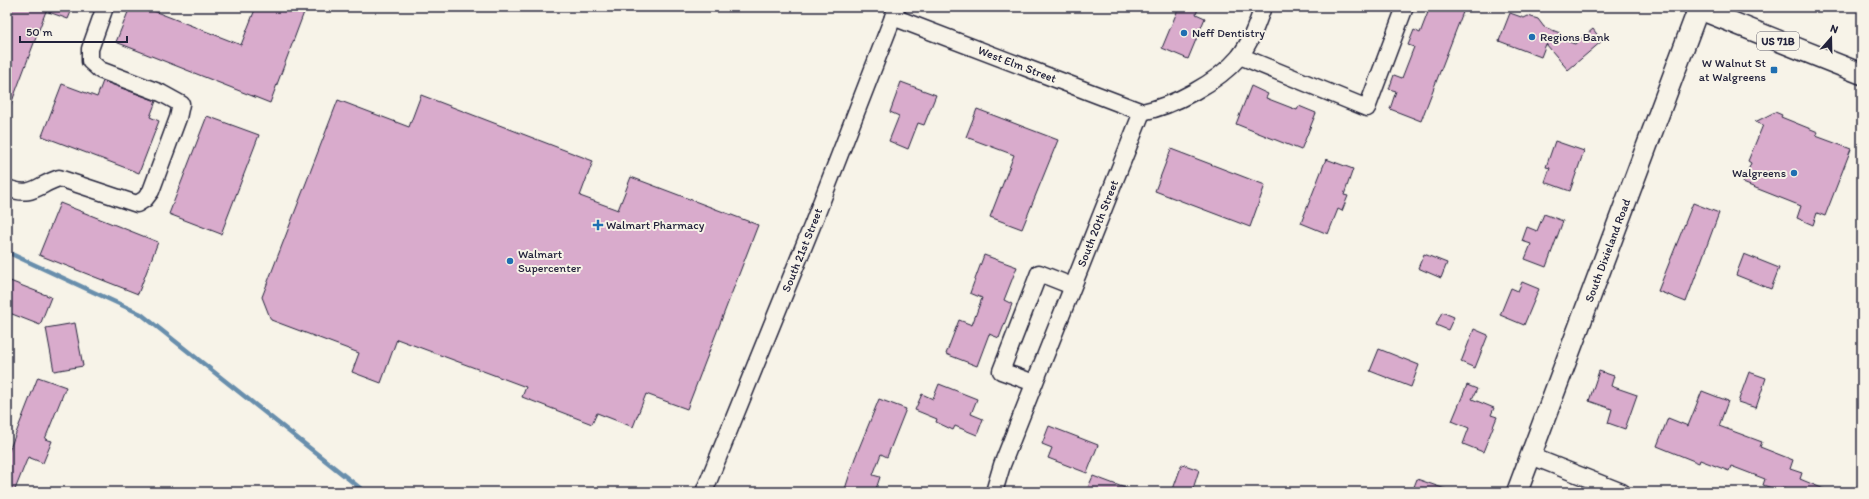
<svg xmlns="http://www.w3.org/2000/svg" width="1869" height="499" font-family="Itim,sans-serif">
	<style>
		.lines { fill: none; stroke-linecap: round; stroke-linejoin: round }
		.stream { stroke: #688eac; stroke-width: 4.5 }
		.building { fill: #d9abcc; stroke: #22223b }
		.minor-casing { stroke: #22223b; stroke-width: 19 }
		.major-casing { stroke: #22223b; stroke-width: 23 }
		.minor { stroke: #f7f3e8; stroke-width: 16 }
		.major { stroke: #f7f3e8; stroke-width: 20 }
		.poi-dot { fill: #1f6fb2; stroke: #f7f3e8; stroke-width: 1.5 }
		.labels { text-anchor: middle; stroke-width: 4; stroke-linejoin: round; paint-order: stroke }
		.shield { fill: #f7f3e8; stroke: #62616f; stroke-width: 1 }
		.shield-label { font-size: 11px; font-weight: bold; fill: #22223b }
		.poi-label { font-size: 12px; fill: #22223b; stroke: #f7f3e8; text-anchor: start }
		.street-label { font-size: 12px; fill: #22223b; stroke: #f7f3e8 }
	</style>
	<rect width="100%" height="100%" fill="#f7f3e8"/>
	<filter id="ink" filterUnits="userSpaceOnUse"><feTurbulence type="fractalNoise" baseFrequency=".025" numOctaves="2"/><feDisplacementMap in="SourceGraphic" scale="8" xChannelSelector="R" yChannelSelector="G"/><feConvolveMatrix kernelMatrix="1 2 1 2 8 2 1 2 1" color-interpolation-filters="sRGB"/></filter>
	<g filter="url(#ink)">
		<g class="lines">
			<!-- stream -->
			<path class="stream" d="M7 252 141 314 365 492"/>
		</g>
		<!-- building -->
		<path class="building" d="M7 7H73L68 19 46 11 8 112Z
			M130 7H136L145 11 146 8 241 45 256 7H306L270 103 116 42Z
			M1179 7H1199L1196 14 1205 18 1188 59 1162 48Z
			M1430 7H1465L1421 121 1390 109 1396 91 1389 89 1394 75 1402 78 1414 47 1408 45 1414 30 1420 33Z
			M1510 13 1524 18 1528 16 1538 19 1544 27 1560 33 1558 38 1575 44 1593 29 1602 41 1568 70 1546 44 1541 57 1499 41Z
			M103 81 156 101 150 117 159 121 139 173 42 136 62 84 97 97Z
			M901 82 936 95 924 125 918 123 908 149 889 141 899 116 890 112Z
			M1251 86 1268 94 1266 98 1297 110 1299 106 1316 113 1301 150 1236 124Z
			M421 95 593 161 580 196 618 210 631 177 758 225 687 409 646 394 633 427 597 413 592 424 522 397 526 387 397 339 381 383 352 372 359 353 271 320 262 297 338 100 409 127Z
			M977 109 1058 140 1022 229 990 217 1014 155 966 137Z
			M1775 112 1782 115 1781 117 1818 132 1816 136 1851 149 1825 216 1817 213 1813 225 1797 218 1801 206 1743 183 1751 163 1748 161 1763 125 1755 122Z
			M207 116 259 135 221 234 169 214Z
			M1555 141 1584 151 1570 191 1545 182 1550 168 1546 167Z
			M1171 149 1265 185 1250 227 1155 191Z
			M1326 159 1353 169 1344 195 1348 196 1342 211 1338 209 1328 234 1301 223Z
			M60 203 158 242 138 294 39 255Z
			M1693 203 1719 213 1686 302 1658 291Z
			M1544 214 1563 221 1546 267 1525 259 1531 244 1522 241 1527 227 1537 231Z
			M1424 254 1447 263 1441 278 1418 268Z
			M1744 254 1779 268 1771 289 1736 275Z
			M984 255 1017 267 1004 300 1012 304 999 338 989 334 977 366 946 354 959 320 972 325 982 298 970 293Z
			M10 281 51 297 40 325 7 312V287Z
			M1522 282 1539 289 1524 325 1500 315 1511 288 1518 291Z
			M1442 312 1454 317 1448 330 1436 325Z
			M75 323 83 366 54 371 46 328Z
			M1474 329 1488 335 1475 368 1461 362Z
			M1379 349 1419 365 1411 387 1370 371Z
			M1599 371 1614 376 1611 386 1637 395 1625 429 1608 423 1612 409 1589 401Z
			M1749 372 1766 378 1756 408 1738 402Z
			M38 377 66 387 45 439 52 441 43 463 28 457 14 492H7V456Z
			M939 384 977 399 971 414 983 419 977 435 955 426 953 430 936 422 937 419 915 410 922 394 933 399Z
			M1467 385 1477 389 1472 399 1494 408 1491 415 1497 417 1483 452 1463 444 1469 428 1452 421Z
			M1702 391 1728 401 1719 426 1762 442 1760 447 1793 460 1790 469 1802 473 1800 479 1831 492H1796L1782 487 1780 491 1763 485 1765 479 1731 466 1729 471 1700 460 1699 463 1657 446 1668 418 1688 426Z
			M879 399 906 409 887 457 881 454 873 475 880 477 875 492H844L855 458Z
			M1049 426 1098 445 1087 473 1048 458 1052 448 1042 444Z
			M1182 464 1199 470 1192 492H1172Z
			M1093 476 1133 491 1132 492H1086Z
			M1417 479 1448 490V492H1412Z"/>
		<g class="lines">
			<!-- minor casing -->
			<g class="minor-casing">
				<g id="minor">
					<path id="s1" d="M893 17 1142 112"/>
					<path d="M1240 56 1367 108 1405 7"/>
					<path d="M1142 112C1173 106 1218 82 1239 57 1251 42 1257 24 1263 7"/>
					<path d="M7 188C33 198 37 185 59 178L137 204 145 199 151 191 178 118 181 104 161 93 100 70 90 61V49L105 7"/>
					<path d="M1034 383 1001 371 1039 273 1072 286"/>
					<path d="M1531 456 1622 492"/>
					<path id="s2" d="M704 492 812 226 897 7"/>
					<path id="s3" d="M994 492 1002 465 1142 112"/>
				</g>
			</g>
			<!-- major casing -->
			<g class="major-casing">
				<g id="major">
					<path d="M1694 7 1862 74"/>
					<path id="s4" d="M1517 492 1699 7"/>
				</g>
			</g>
			<!-- minor -->
			<use href="#minor" class="minor"/>
			<!-- major -->
			<use href="#major" class="major"/>
		</g>
	</g>
	<!-- markers -->
	<g class="poi-dot">
		<circle cx="1184" cy="33" r="4"/>
		<circle cx="1532" cy="37" r="4"/>
		<rect x="1770" y="66" width="8" height="8" rx="2"/>
		<circle cx="1794" cy="173" r="4"/>
		<path d="M596 219h4v4h4v4h-4v4h-4v-4h-4v-4h4z"/>
		<circle cx="510" cy="261" r="4"/>
	</g>
	<g class="labels">
		<!-- shield labels -->
		<rect class="shield" x="1757" y="32" width="42" height="18" rx="3"/>
		<g class="shield-label">
			<text x="1778" y="45">US 71B</text>
		</g>
		<!-- poi labels -->
		<g class="poi-label">
			<text x="1192" y="37">Neff Dentistry</text>
			<text x="1540" y="41">Regions Bank</text>
			<text x="1766" y="67" text-anchor="end">W Walnut St<tspan x="1766" dy="14">at Walgreens</tspan></text>
			<text x="1786" y="177" text-anchor="end">Walgreens</text>
			<text x="606" y="229">Walmart Pharmacy</text>
			<text x="518" y="258">Walmart<tspan x="518" dy="14">Supercenter</tspan></text>
		</g>
		<!-- street labels -->
		<g class="street-label">
			<text dy="4" stroke="none"><textPath href="#s1" startOffset="133">West Elm Street</textPath></text>
			<text dy="4" stroke="none"><textPath href="#s3" startOffset="288">South 20th Street</textPath></text>
			<text dy="4" stroke="none"><textPath href="#s2" startOffset="261">South 21st Street</textPath></text>
			<text dy="4" stroke="none"><textPath href="#s4" startOffset="258">South Dixieland Road</textPath></text>
		</g>
	</g>
	<!-- margin -->
	<rect width="1869" height="499" fill="none" stroke="#f7f3e8" stroke-width="24"/>
	<rect x="12" y="12" width="1845" height="475" fill="none" stroke="#22223b" stroke-width="1.5" filter="url(#ink)"/>
	<!-- north arrow -->
	<g transform="translate(1831 38) rotate(20)" stroke="#f7f3e8" stroke-width="3" paint-order="stroke">
	<path d="M0-3L7 15L0 10L-7 15Z" fill="#22223b"/>
	<text y="-6" font-size="11" font-weight="bold" text-anchor="middle" fill="#22223b">N</text>
	</g>
	<!-- scale -->
	<path d="M20 36v6h107v-6" fill="none" stroke="#22223b" stroke-width="2"/>
	<text x="26" y="36" font-size="12" fill="#22223b" stroke="#f7f3e8" stroke-width="3" paint-order="stroke">50 m</text>
</svg>
